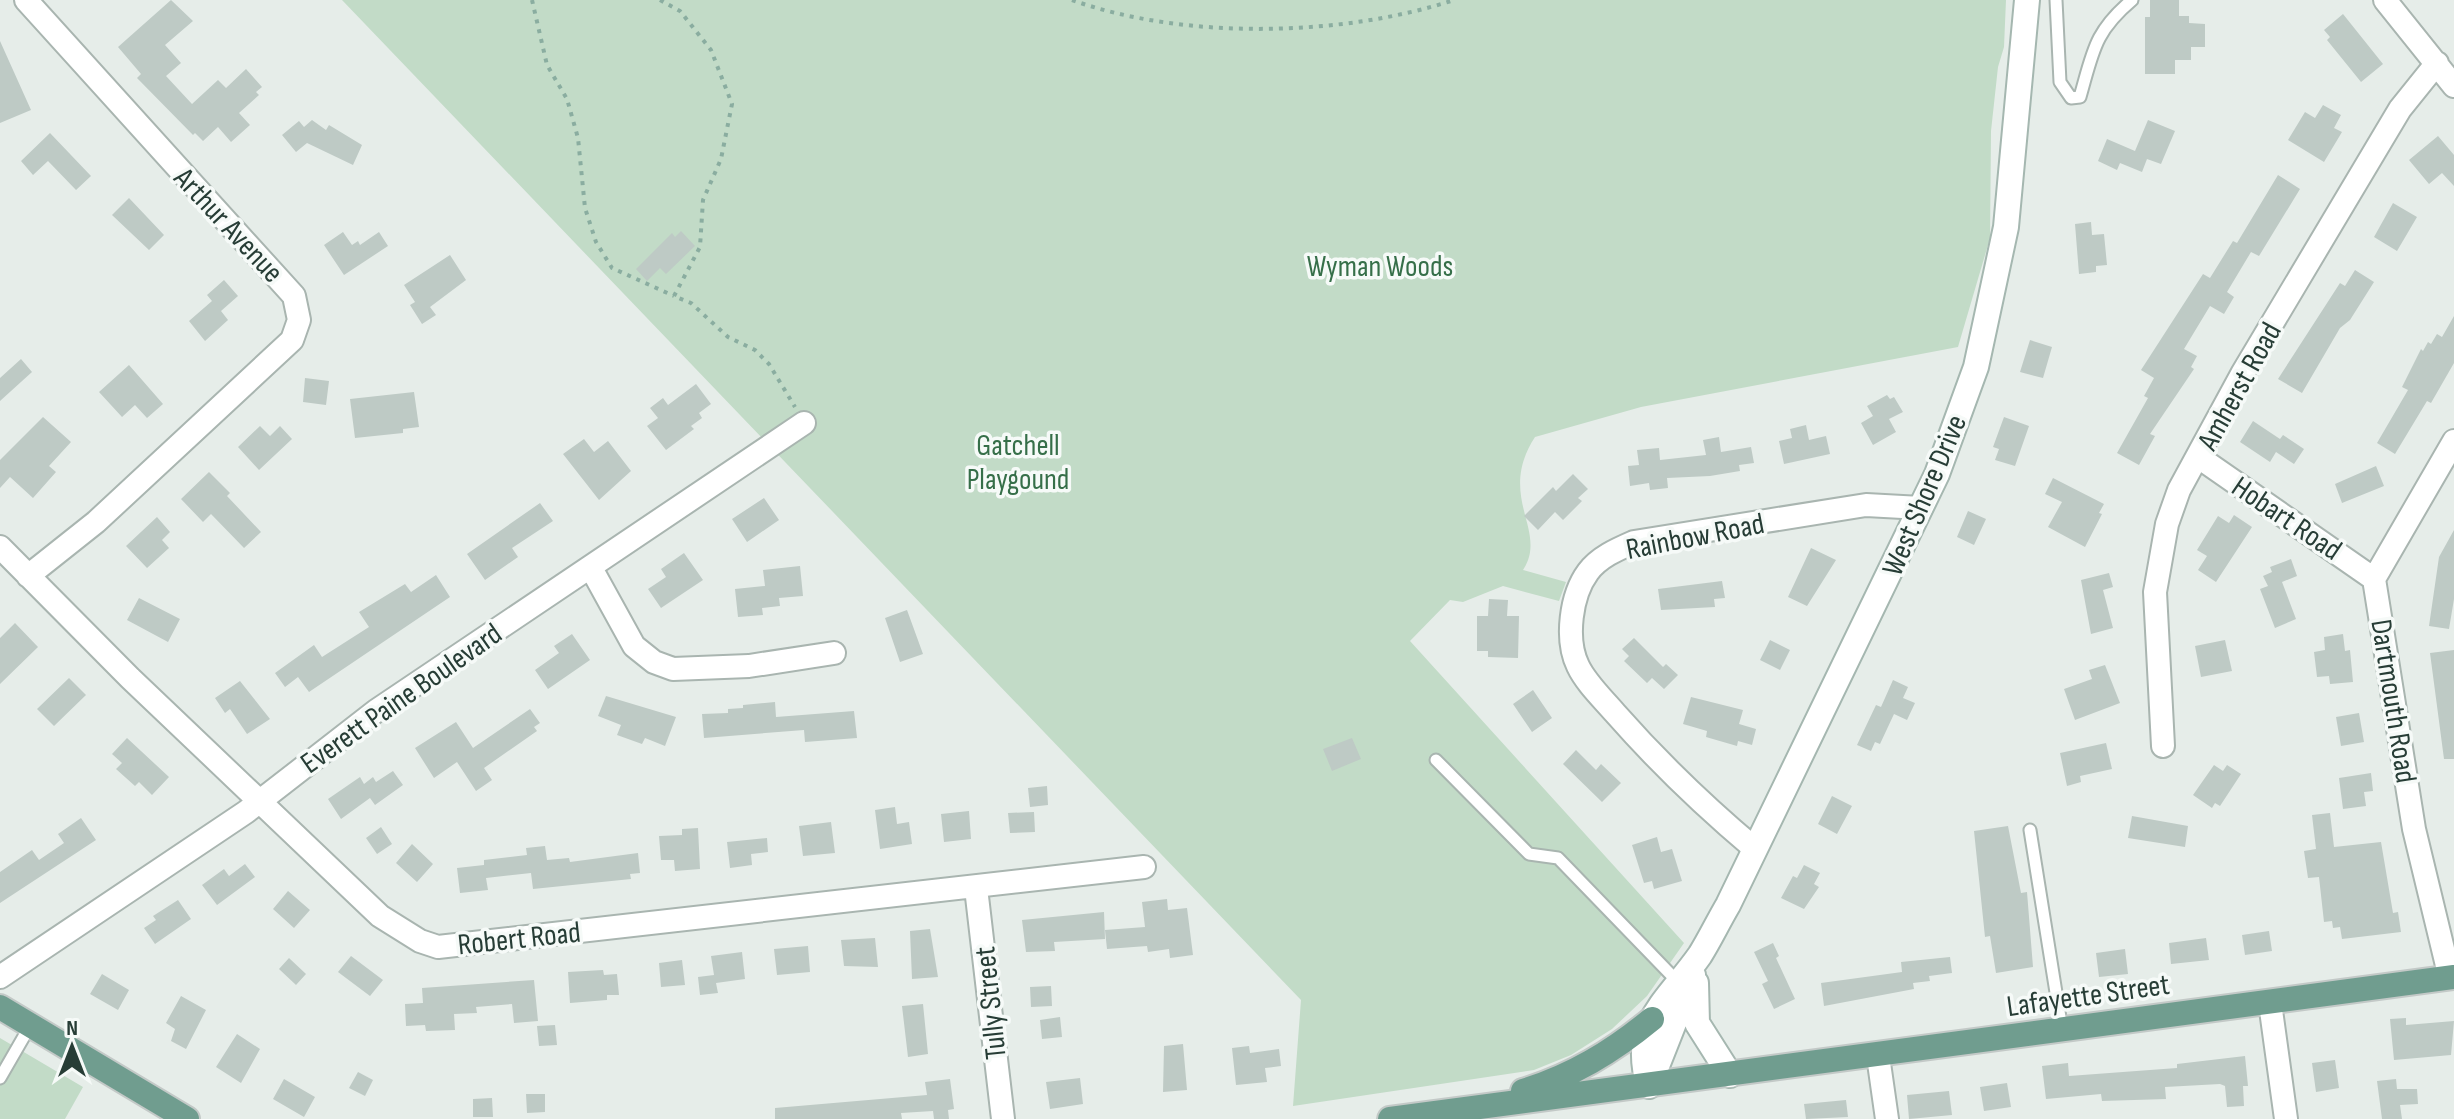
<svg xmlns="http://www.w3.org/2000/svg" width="2454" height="1119" font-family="'Sofia Sans Condensed',sans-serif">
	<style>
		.green { fill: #c2dbc7 }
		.building { fill: #becac5 }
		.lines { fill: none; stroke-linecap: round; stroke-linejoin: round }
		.lane-casing { stroke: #a9b5b0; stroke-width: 15 }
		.street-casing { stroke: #a9b5b0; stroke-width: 26 }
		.secondary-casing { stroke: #a5b7b0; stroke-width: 28 }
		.primary-casing { stroke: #c3c9c7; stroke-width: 28 }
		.path { stroke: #8aada0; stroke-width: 4; stroke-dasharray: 4 6; stroke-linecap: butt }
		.lane { stroke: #fff; stroke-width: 11 }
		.street { stroke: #fff; stroke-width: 22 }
		.secondary { stroke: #fff; stroke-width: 24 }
		.primary { stroke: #709d8f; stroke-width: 24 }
		.labels { text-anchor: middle; stroke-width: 7; stroke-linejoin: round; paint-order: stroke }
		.street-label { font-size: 30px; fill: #273d36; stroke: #f6faf8 }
		.park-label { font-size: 30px; fill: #366f49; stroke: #f6faf8 }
	</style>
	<rect width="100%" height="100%" fill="#e6ede9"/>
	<!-- green -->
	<path class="green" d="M342 0H2006L2004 47 1998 67 1991 131 1990 238 1958 347 1641 407 1535 437C1496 497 1549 531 1523 570L1566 582 1559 601 1503 586 1463 602 1450 600 1410 641 1684 943 1647 996 1612 1029 1571 1055 1534 1070 1293 1106 1301 1000Z
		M0 1038 83 1087 65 1119H0Z"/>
	<!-- building -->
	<path class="building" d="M171 0 193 21 165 45 181 63 166 76 192 104 218 80 226 88 246 69 262 87 256 92 259 95 239 113 250 125 231 142 218 127 203 141 195 133 193 135 137 78 141 74 118 47Z
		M2150 0H2179V16H2189V23L2205 24V47H2191V60H2175V74H2145V17H2150Z
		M2343 14 2383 64 2361 82 2327 40 2330 37 2324 30Z
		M0 41 31 110 0 123Z
		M2323 105 2341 115 2334 128 2342 132 2324 162 2288 140 2305 112 2315 118Z
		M312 120 326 130 329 125 362 145 353 165 307 143 296 152 282 135 299 121 304 127Z
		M2148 120 2175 131 2161 164 2147 159 2142 172 2120 163 2117 170 2098 161 2107 139 2135 151Z
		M50 133 91 176 76 190 48 161 33 175 21 161Z
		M2438 136 2454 155V186L2442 173 2429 184 2409 160Z
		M2278 175 2300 189 2259 256 2251 252 2227 292 2234 297 2224 314 2210 306 2184 349 2197 356 2191 367 2194 369 2150 434 2155 436 2139 465 2117 453 2148 398 2144 396 2154 378 2141 370 2203 274 2210 278 2233 241 2237 243Z
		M129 198 164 235 149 250 112 215Z
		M2393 203 2417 217 2397 251 2374 237Z
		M2091 222 2092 235 2104 234 2107 265 2096 266V272L2079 274 2075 224Z
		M681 231 695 246 666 274 660 268 647 281 636 269 672 233 675 237Z
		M343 232 352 245 358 241 360 245 379 232 388 246 344 275 324 245Z
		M450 255 466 280 430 307 436 315 422 324 410 305 415 302 404 285Z
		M2355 270 2374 282 2350 320 2340 328 2302 393 2278 379 2340 283 2345 286Z
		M224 280 238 296 221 311 228 320 205 341 189 321 212 301 207 295Z
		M2454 316V363L2431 403 2427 401 2395 454 2377 443 2408 390 2402 387 2421 349 2423 351 2428 342 2431 344 2437 334 2442 337Z
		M2030 340 2052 347 2043 378 2020 372Z
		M21 359 32 372 0 401V378Z
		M129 365 163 404 147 418 135 405 122 417 99 392Z
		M305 378 329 381 326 405 303 402Z
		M696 384 711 404 699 413 702 418 691 426 694 429 666 450 647 426 658 418 650 408 663 398 668 405Z
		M414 392 419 427 403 429V433L355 438 350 399Z
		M1887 395 1890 399 1894 397 1903 412 1889 419 1896 432 1873 445 1861 423 1873 416 1867 406Z
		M43 417 71 442 49 466 56 472 33 498 10 477 0 488V460Z
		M2004 417 2029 426 2015 466 1995 460 1999 449 1993 447Z
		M2253 421 2280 439 2283 435 2304 449 2294 464 2276 452 2270 462 2240 442Z
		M1806 425 1809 440 1826 436 1830 454 1784 464 1779 441 1792 438 1790 429Z
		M260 426 270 436 280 426 292 439 259 470 238 447Z
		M1719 437 1721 452 1751 447 1754 463 1739 465 1740 471 1710 476 1667 478 1668 488 1650 490 1649 483 1630 486 1628 466 1639 465 1637 450 1659 448 1660 460 1706 455 1703 440Z
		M584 439 594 452 608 441 631 471 599 500 563 454Z
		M2376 466 2384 486 2342 503 2335 484Z
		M209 472 230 493 227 496 261 532 244 548 211 514 203 522 181 499Z
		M1573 474 1588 489 1578 498 1582 501 1563 520 1555 512 1538 530 1524 516 1553 487 1556 491Z
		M2053 478 2104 504 2099 513 2102 514 2085 547 2048 527 2062 502 2045 494Z
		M764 498 779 520 747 542 732 519Z
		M540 503 553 521 512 548 518 557 485 580 467 554Z
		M1968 511 1986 519 1974 545 1957 537Z
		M2234 515 2252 527 2216 582 2198 570 2207 556 2197 550 2218 516 2229 523Z
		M157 517 170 532 162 540 169 548 147 568 126 546Z
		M2454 530V599L2449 629 2429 626 2439 557Z
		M1811 548 1836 560 1807 606 1788 597Z
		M684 553 703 580 661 608 648 589 666 577 661 569Z
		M2291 559 2297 576 2282 582 2296 619 2275 628 2260 589 2268 586 2263 576 2272 572 2270 567Z
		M800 566 803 596 779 598 780 606 762 608 763 615 738 617 735 589 765 586 763 570Z
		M2109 573 2113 587 2103 590 2113 628 2091 634 2081 580Z
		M436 575 450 597 309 692 298 677 285 687 275 673 314 645 322 657 369 627 359 612 405 584 411 592Z
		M1722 581 1725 598 1714 599 1715 607 1661 610 1658 589Z
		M139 598 180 619 168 642 127 620Z
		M1489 599 1508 600 1507 616H1519L1518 658 1488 657V651H1477V616H1488Z
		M907 610 923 654 900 662 885 618Z
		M15 623 38 647 0 684V638Z
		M572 634 590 660 548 689 535 670 559 653 554 646Z
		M2343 634 2345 651 2350 650 2353 682 2330 684 2329 676 2317 677 2314 652 2325 650 2324 637Z
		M1634 638 1663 667 1666 664 1678 675 1664 689 1652 678 1647 683 1624 661 1629 656 1622 649Z
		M1770 640 1790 650 1780 670 1760 660Z
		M2225 640 2232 671 2201 677 2195 646Z
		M2454 650V759H2444L2430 653Z
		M2105 665 2120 703 2075 720 2064 689 2092 679 2089 670Z
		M69 678 86 695 54 726 37 709Z
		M1893 680 1908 687 1903 698 1915 703 1907 720 1894 714 1880 744 1875 742 1871 751 1857 745 1876 705 1881 707Z
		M240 681 270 719 247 734 230 709 225 713 215 698Z
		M1533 690 1552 718 1532 732 1513 704Z
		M606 696 676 717 665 746 645 738 642 744 617 735 621 725 598 716Z
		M1691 697 1743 710 1739 724 1756 729 1752 745 1738 741 1737 746 1706 737 1707 731 1683 724Z
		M775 702 776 717 854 711 857 738 805 742 804 730 704 738 702 714 728 713V709L743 708V705Z
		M530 709 540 723 534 727 537 731 484 768 492 780 476 791 457 762 434 778 415 748 456 722 473 748Z
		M2359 713 2364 742 2341 746 2336 717Z
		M127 738 169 777 152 795 139 782 135 786 116 769 122 763 112 754Z
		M1352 738 1361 759 1332 771 1323 749Z
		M2106 743 2112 769 2080 776 2081 782 2067 786 2060 753Z
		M1576 750 1596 770 1601 764 1621 783 1602 802 1563 764Z
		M2214 765 2223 771 2227 765 2241 774 2220 806 2215 803 2212 808 2193 795Z
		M393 771 403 785 375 805 370 798 341 819 328 799 360 777 364 784 373 777 376 782Z
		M2371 773 2373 791 2364 792 2366 806 2343 809 2339 778Z
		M1047 786 1048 805 1030 807 1028 788Z
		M1832 796 1852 806 1837 834 1818 824Z
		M895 807 897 824 909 822 912 844 880 849 875 810Z
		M969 811 971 839 944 842 941 814Z
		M1034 812 1035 832 1010 833 1008 813Z
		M2330 813 2334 847 2381 842 2393 913 2398 912 2401 932 2342 939 2340 927 2333 928 2332 921 2324 922 2319 877 2308 878 2304 851 2316 849 2312 815Z
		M2132 816 2188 826 2185 847 2128 838Z
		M81 818 96 840 0 903V872L32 850 39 860 64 843 58 834Z
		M831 822 835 853 803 856 799 826Z
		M2008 826 2021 893 2027 892 2033 967 1996 973 1990 936 1985 937 1974 831Z
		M381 827 392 844 377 854 366 838Z
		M698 828 700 869 675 871 674 860H661L659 836 682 835V829Z
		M1657 837 1661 852 1672 849 1682 881 1654 889 1652 881 1644 883 1632 845Z
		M767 838 768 852 751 854 752 865 730 868 727 842Z
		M412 844 433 864 417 882 396 863Z
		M545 846 547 860 569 858 570 862 638 853 640 873 630 874 631 879 533 889 531 873 486 878 488 890 460 893 457 868 484 865V860L527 855 526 848Z
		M245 864 255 877 217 905 202 885 224 869 229 876Z
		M1804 865 1820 873 1814 884 1819 887 1804 909 1781 898 1793 876 1797 878Z
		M288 891 310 910 294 928 273 909Z
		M1167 899 1168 910 1187 908 1193 955 1170 958 1169 949 1148 952 1147 946 1107 949 1105 930 1145 927 1142 902Z
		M178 900 191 919 155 944 144 928 156 920 153 916Z
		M1104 912 1105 939 1054 942 1055 951 1026 952 1022 920Z
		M930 929 938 977 912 979 910 931Z
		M2269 931 2272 951 2245 955 2242 935Z
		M875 938 878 967 844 966 841 940Z
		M2206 938 2209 960 2171 964 2169 943Z
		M1773 943 1779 956 1776 958 1795 999 1774 1009 1762 984 1768 981 1754 952Z
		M808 946 810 972 777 975 774 949Z
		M2125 949 2128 974 2099 977 2096 953Z
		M742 952 745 979 716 983 718 993 700 995 698 977 714 975 711 956Z
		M351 956 383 980 370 996 338 972Z
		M1950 957 1952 973 1929 976 1930 981 1913 983 1914 989 1824 1006 1821 983 1902 972 1901 962Z
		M289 958 306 974 296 985 279 969Z
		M682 960 685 985 661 987 659 963Z
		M603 970 604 975 617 974 619 995H607V1000L570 1003 568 972Z
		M102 974 129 990 118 1010 90 994Z
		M534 980 538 1021 514 1023 512 1004 476 1007 477 1013 454 1014 455 1030 426 1031 425 1025 406 1026 405 1004 423 1003 422 988Z
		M1051 986 1052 1006 1031 1007 1030 987Z
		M181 996 206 1010 186 1049 171 1041 175 1029 166 1023Z
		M923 1004 928 1054 908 1057 902 1006Z
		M1060 1017 1062 1037 1042 1039 1040 1020Z
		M2406 1018V1025L2454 1021 2451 1055 2394 1060 2390 1019Z
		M555 1025 557 1045 539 1046 537 1026Z
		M237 1034 260 1049 241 1083 216 1067Z
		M1183 1044 1187 1090 1163 1092 1164 1046Z
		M1249 1046 1250 1053 1279 1049 1281 1066 1265 1068 1267 1082 1236 1085 1232 1048Z
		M2245 1056 2248 1086H2243L2244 1106 2227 1107 2225 1086 2220 1084 2165 1087 2166 1099 2102 1101 2101 1094 2046 1099 2042 1066 2068 1063 2069 1076 2177 1068V1064Z
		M2335 1060 2339 1088 2316 1092 2312 1063Z
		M358 1072 373 1080 365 1096 349 1088Z
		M1080 1078 1083 1104 1050 1109 1046 1082Z
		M284 1079 315 1097 304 1117 273 1099Z
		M950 1079 954 1109 948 1110 949 1119H934L933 1111 901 1113 902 1119H775V1108L927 1095 925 1082Z
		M2396 1079 2397 1089H2417L2418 1104 2400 1105 2402 1119H2382L2377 1081Z
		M2007 1083 2011 1107 1984 1111 1980 1087Z
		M1949 1091 1952 1115 1909 1119 1907 1095Z
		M526 1094H545V1112L527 1113Z
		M492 1098 493 1117H473V1099Z
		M1846 1100 1848 1117 1806 1119 1804 1104Z"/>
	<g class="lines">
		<!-- lane casing -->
		<g class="lane-casing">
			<path id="lane" d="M2056 0 2060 82 2071 98 2080 97C2093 52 2094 32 2132 0
				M1436 760 1529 854 1558 858 1678 982
				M2030 830 2062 1030
				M0 1078 30 1026"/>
		</g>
		<!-- street casing -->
		<g class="street-casing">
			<path id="street" d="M26 0 294 296 299 320 292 340 96 522 28 576
				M2385 0 2454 86
				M2200 458 2374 579
				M0 547 130 678 380 916 420 941 438 947 1144 867
				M591 568 634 646 654 662 673 669 749 666 834 653
				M2163 746 2155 592 2167 524 2179 490 2242 374 2400 109 2437 63
				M1755 849C1705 807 1659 763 1615 713 1603 699 1586 683 1578 666 1565 639 1571 595 1588 572 1599 557 1618 549 1634 542L1866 505 1921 508
				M976 888 1003 1119
				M0 977 246 812 376 711 804 423
				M2450 978 2414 829 2374 579 2454 441
				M2270 1003 2286 1119
				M1878 1056 1887 1119"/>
		</g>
		<!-- secondary casing -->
		<g class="secondary-casing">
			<path id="secondary" d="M1696 983 1697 1023 1730 1075
				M1649 1086C1630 1023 1667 1002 1700 955 1710 939 1718 922 1728 905L1937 474 1976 367 2006 227 2027 0
				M1649 1086 1693 975"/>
		</g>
		<!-- primary casing -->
		<g class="primary-casing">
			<path id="primary" d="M0 1007 187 1119
				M1523 1091C1572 1076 1612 1052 1652 1019
				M1390 1119 2454 977"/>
		</g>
		<!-- path -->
		<path class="path" d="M532 0 547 65 567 99 578 138 585 208 596 242 612 268 674 296
			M660 0 680 11 711 50 732 104 721 159 703 200 700 247 674 296 691 303 728 337 755 350 769 364 795 407
			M1072 0C1183 40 1342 37 1454 0"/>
		<!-- lane -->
		<use href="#lane" class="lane"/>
		<!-- street -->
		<use href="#street" class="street"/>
		<!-- secondary -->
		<use href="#secondary" class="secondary"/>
		<!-- primary -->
		<use href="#primary" class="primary"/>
	</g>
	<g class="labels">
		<!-- street labels -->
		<g class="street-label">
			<text transform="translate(229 225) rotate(47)" y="10">Arthur Avenue</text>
			<text transform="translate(2239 386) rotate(-61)" y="10">Amherst Road</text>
			<text transform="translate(1924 495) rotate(-67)" y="10">West Shore Drive</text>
			<text transform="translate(2287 518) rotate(34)" y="10">Hobart Road</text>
			<text transform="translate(1695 536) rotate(-11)" y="10">Rainbow Road</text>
			<text transform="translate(401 698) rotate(-35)" y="10">Everett Paine Boulevard</text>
			<text transform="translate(2394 701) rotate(81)" y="10">Dartmouth Road</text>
			<text transform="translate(519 938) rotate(-6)" y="10">Robert Road</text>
			<text transform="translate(2088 995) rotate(-8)" y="10">Lafayette Street</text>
			<text transform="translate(990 1003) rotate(-96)" y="10">Tully Street</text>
		</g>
		<!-- park labels -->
		<g class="park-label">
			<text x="1380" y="276">Wyman Woods</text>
			<text x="1018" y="455">Gatchell<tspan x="1018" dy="34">Playgound</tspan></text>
		</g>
	</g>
	<!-- north arrow -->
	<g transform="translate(72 1047)" stroke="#f6faf8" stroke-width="6" paint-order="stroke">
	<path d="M0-6L14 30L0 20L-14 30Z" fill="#273d36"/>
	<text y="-12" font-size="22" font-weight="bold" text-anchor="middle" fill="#273d36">N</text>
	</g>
</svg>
